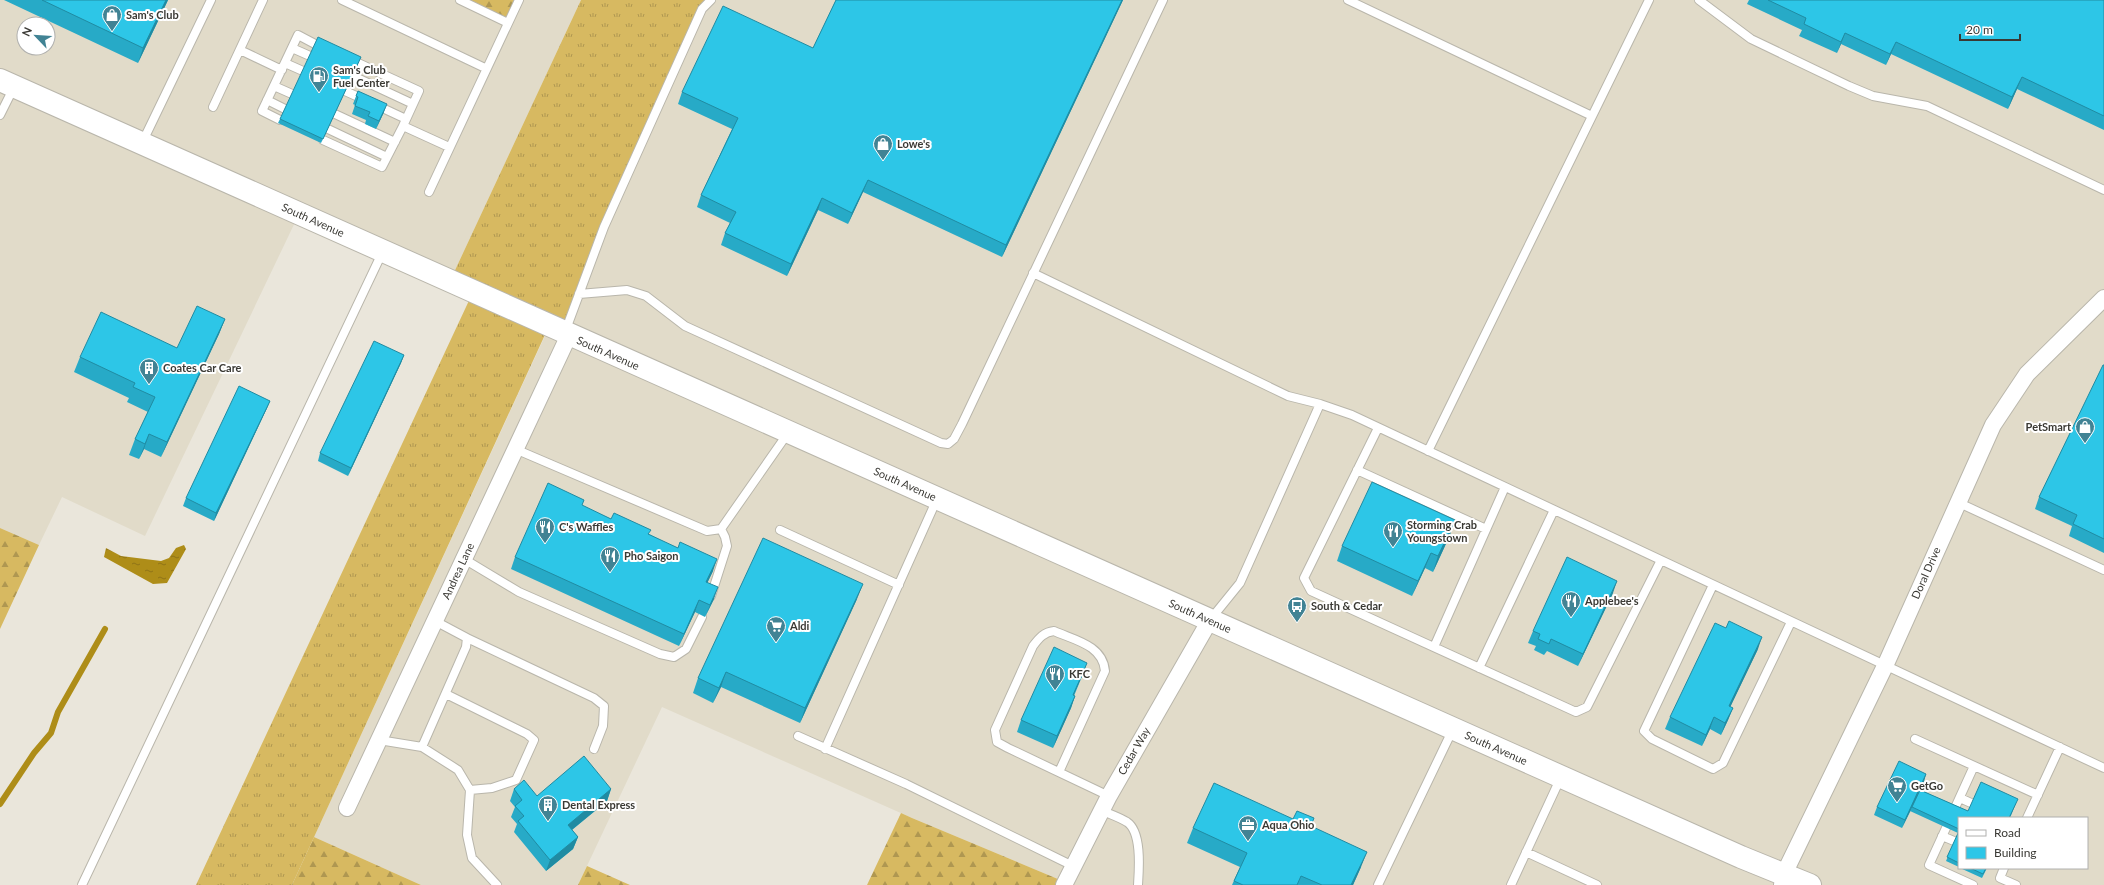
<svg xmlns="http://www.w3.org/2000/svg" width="2104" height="885" font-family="Lato,sans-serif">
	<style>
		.built { fill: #e1dbc9; fill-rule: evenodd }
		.grass { fill: url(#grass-tufts) }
		.forest { fill: url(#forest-firs) }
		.water { fill: url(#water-ripples) }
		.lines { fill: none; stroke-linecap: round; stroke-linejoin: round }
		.stream { stroke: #ae8d18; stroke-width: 6 }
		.lane-casing { stroke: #b9b6ab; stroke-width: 10 }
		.street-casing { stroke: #b9b6ab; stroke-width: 18 }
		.secondary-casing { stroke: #b9b6ab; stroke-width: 24 }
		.lane { stroke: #fff; stroke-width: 8 }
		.street { stroke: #fff; stroke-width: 16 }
		.secondary { stroke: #fff; stroke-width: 22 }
		.wall { fill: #27aac7 }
		.shaded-wall { fill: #208ba2 }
		.building { fill: #2dc6e7; stroke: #208ba2 }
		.labels { text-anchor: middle; stroke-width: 4; stroke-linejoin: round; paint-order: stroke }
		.poi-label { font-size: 11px; font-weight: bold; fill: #3a3934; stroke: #fff; text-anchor: start }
		.street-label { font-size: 11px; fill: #3a3934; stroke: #fff }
	</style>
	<defs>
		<pattern id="grass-tufts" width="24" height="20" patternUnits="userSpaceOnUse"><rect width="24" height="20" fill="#d7b961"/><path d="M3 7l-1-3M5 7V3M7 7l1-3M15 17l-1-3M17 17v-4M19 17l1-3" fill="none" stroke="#af9751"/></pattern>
		<pattern id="forest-firs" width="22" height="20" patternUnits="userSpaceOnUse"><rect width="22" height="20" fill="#d7b961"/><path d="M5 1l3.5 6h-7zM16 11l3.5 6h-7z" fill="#af9751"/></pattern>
		<pattern id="water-ripples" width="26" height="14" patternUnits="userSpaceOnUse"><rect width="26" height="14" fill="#ae8d18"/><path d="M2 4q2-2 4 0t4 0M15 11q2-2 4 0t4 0" fill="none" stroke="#8f7416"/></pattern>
	</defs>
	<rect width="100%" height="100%" fill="#eae6db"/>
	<!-- built -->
	<path class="built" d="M0 0H581L450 281 299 214 145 536 62 497 39 545 0 528ZM24 24H48V48H24Z
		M711 0H2104V885H1064L1065 882 912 818 662 707 578 885H421L314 837 550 325 579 294 702 9ZM1959 818H2087V868H1959Z"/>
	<!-- grass -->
	<path class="grass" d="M581 0H711L702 9 579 294 569 335 549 326 292 885H196L473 292 450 281Z"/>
	<!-- forest -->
	<path class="forest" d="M460 0H519L508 23Z
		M0 528 39 545 0 629Z
		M901 813 912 818 1065 882 1064 885H867Z
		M314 837 421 885H292Z
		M587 866 630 885H578Z"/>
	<!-- water -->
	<path class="water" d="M184 545 186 549 167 583 153 584 104 557 106 548 121 556 161 561 169 558 176 548Z"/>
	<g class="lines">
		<!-- stream -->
		<path class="stream" d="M0 804 34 753 51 733 58 712 105 629"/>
		<!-- lane casing -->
		<g class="lane-casing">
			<path id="lane" d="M342 0 485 68
				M460 0 508 23
				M1348 0 1592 116
				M1699 0 1751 39 1849 86 1873 96 1927 106 2104 190
				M292 48 310 56
				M240 50 282 70
				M285 63 303 71
				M358 63 419 91 403 126 449 147
				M353 76 413 104
				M274 86 292 94
				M345 91 365 100
				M267 100 285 109
				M376 105 406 119
				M213 107 263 0
				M335 114 395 142
				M0 115 14 87
				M280 120 262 111 298 35 315 44
				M328 129 387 157
				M323 140 382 167 403 126
				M142 143 211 0
				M429 192 519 0
				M1033 273 1288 396 1320 404 1352 415 2104 768
				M579 294 627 290 646 296 685 326 941 443 948 444 954 439 962 424 1163 0
				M565 332 604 227 702 9 711 0
				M1378 428 1304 578 1311 591 1576 712 1587 707 1661 560
				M515 449 707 531 721 529 788 433
				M1428 451 1649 0
				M1357 470 1486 529
				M1957 502 2104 570
				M780 530 899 585
				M464 559 519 592 660 654 674 657 686 649 702 617
				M1713 585 1644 731 1652 739 1713 769 1723 763 1791 622
				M711 596 727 546 725 537 721 529
				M1210 620 1240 583 1320 404
				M467 638 594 698 604 706 603 726 594 749
				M1434 647 1505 487
				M1479 668 1554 510
				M446 694 527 734 534 740 516 780 492 788 470 790
				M798 736 906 784 1073 866
				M1915 739 2038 795
				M379 740 422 747 458 770 470 790 467 835 472 858 497 885
				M422 747 466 647 467 638 435 621
				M825 749 937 499
				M1059 772 1105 671C1103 645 1074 640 1054 631 1044 632 1039 638 1033 646L995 730 997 742 1008 748 1109 796
				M1960 798 1971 803
				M1101 810C1109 814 1119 817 1127 822 1142 832 1139 869 1138 885
				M1954 810 1974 766
				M2027 818 2060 747
				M1946 828 1929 865 1973 885
				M1942 836 1954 841
				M1526 852 1597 885
				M2004 868 2000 878 2016 885
				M82 885 383 251
				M1378 885 1453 729
				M1511 885 1561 777"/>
		</g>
		<!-- street casing -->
		<g class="street-casing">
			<path id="street" d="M347 808 569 335
				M1064 885 1109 796 1210 620
				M1782 885 1784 874 1885 666 1993 425 2027 374 2104 298"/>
		</g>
		<!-- secondary casing -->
		<g class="secondary-casing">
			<path id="secondary" d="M0 80 1741 857 1810 885"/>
		</g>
		<!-- lane -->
		<use href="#lane" class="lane"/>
		<!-- street -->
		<use href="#street" class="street"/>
		<!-- secondary -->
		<use href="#secondary" class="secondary"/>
	</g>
	<!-- wall -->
	<path class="wall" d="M4 0H168L138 63Z
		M836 0H1123L1002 257 863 192 848 224 818 210 787 276 721 245 725 233 730 223 697 207 701 195 732 129 678 104 682 92 813 48Z
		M1749 0H2104V130L2017 89 2008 109 1891 54 1886 65 1841 44 1837 53 1799 36 1802 30 1747 4Z
		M359 61 321 143 278 123 280 119Z
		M358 91 384 112 376 129 365 124 366 120 352 114 355 105 353 104Z
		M225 319 219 334 161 457 144 449 139 459 129 455 135 439 148 412 127 402 129 398 74 372 80 357 177 348Z
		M404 355 401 363 348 476 318 461 320 453Z
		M2104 365V553L2069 536 2072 526 2035 509 2039 497Z
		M270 401 267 408 214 521 183 506 186 498Z
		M582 506 611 519 649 534 713 571 707 583 714 599 705 617 695 612 679 646 511 569 515 557Z
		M1450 535 1433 572 1425 568 1412 596 1337 561 1342 546Z
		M1613 593 1578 666 1547 651 1544 655 1534 650 1536 646 1528 643 1533 631Z
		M857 599 800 723 721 687 713 703 693 693 698 678Z
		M1758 649 1730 707 1733 708 1728 720 1721 735 1710 729 1702 746 1665 729 1670 717Z
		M1083 674 1074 696H1075L1071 708 1053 748 1017 732 1021 720Z
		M1926 774 1920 790 1968 811 2016 803 2010 818H1959V867L1946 861 1958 833 1910 811 1911 810 1902 828 1874 815 1877 807Z
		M514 789 537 796 611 789 607 801 572 830 578 837 573 849 546 871 514 832 517 824 511 817 515 807 510 801Z
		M1293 819 1311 826 1361 867 1353 885H1232L1240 867 1187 843 1193 828Z
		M1960 868H1987L1982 878Z"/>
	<!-- shaded-wall -->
	<path class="shaded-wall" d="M166 0H168L138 63 143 48Z
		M1122 0H1123L1002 257 1006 245Z
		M1845 33 1841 44 1837 53 1841 42Z
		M1896 42 1891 54 1886 65 1890 54Z
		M361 57 359 61 321 143 323 139Z
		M2022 77 2017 89 2008 109 2012 97Z
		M387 104 384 112 376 129 379 121Z
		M868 180 863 192 848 224 852 213Z
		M822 198 818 210 787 276 791 264Z
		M225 319 219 334 161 457 167 442Z
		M404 355 401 363 348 476 351 468Z
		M270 401 267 408 214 521 216 513Z
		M149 434 144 449 139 459Z
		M1455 520 1450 535 1433 572 1438 556Z
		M1431 553 1425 568 1412 596 1418 581Z
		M717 559 713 571 702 594 706 582Z
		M1617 581 1613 593 1578 666 1583 654Z
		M863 584 857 599 800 723 805 708Z
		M718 587 714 599 705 617 710 605Z
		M699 600 695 612 679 646 684 634Z
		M1762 637 1758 649 1725 718 1729 706Z
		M1087 663 1083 674 1068 707 1073 695Z
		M726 672 721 687 713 703 719 688Z
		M1075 696 1071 708 1053 748 1057 736Z
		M1733 708 1728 720 1721 735 1725 723Z
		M1714 717 1710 729 1702 746 1706 735Z
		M1926 774 1924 782 1902 828 1905 820Z
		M611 789 607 801 563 837 568 825Z
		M578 837 573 849 546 871 550 860Z
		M1367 852 1361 867 1353 885H1351Z"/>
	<!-- building -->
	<path class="building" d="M42 0H166L143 48Z
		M836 0H1122L1006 245 868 180 852 213 822 198 791 264 725 233 736 212 701 195 738 118 682 92 723 6 813 48Z
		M1768 0H2104V116L2022 77 2012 97 1896 42 1890 54 1845 33 1841 42 1804 24 1806 18Z
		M318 37 361 57 323 139 280 119Z
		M358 91 387 104 379 121 368 116 370 112 355 106 358 97 356 96Z
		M197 306 225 319 167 442 149 434 145 444 135 439 155 397 133 387 135 383 80 357 101 312 177 348Z
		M374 341 404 355 351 468 320 453Z
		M2103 365H2104V539L2073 524 2077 515 2039 497Z
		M239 386 270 401 216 513 186 498Z
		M1372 482 1455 520 1438 556 1431 553 1418 581 1342 546Z
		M548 483 584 500 582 505 611 519 614 513 651 530 648 534 678 548 680 542 717 559 706 582 718 587 710 605 699 600 684 634 515 557Z
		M763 538 863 584 805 708 726 672 719 688 698 678Z
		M1567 557 1617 581 1583 654 1551 639 1549 644 1538 639 1540 634 1533 631Z
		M1729 621 1762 637 1729 706 1733 708 1725 723 1714 717 1706 735 1670 717 1715 623 1726 628Z
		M1054 647 1087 663 1073 695 1075 696 1057 736 1021 720Z
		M584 756 611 789 568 825 578 837 550 860 518 821 524 816 515 806 522 800 514 789 524 780 537 796Z
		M1899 761 1926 774 1905 820 1877 807Z
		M1981 782 2018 799 2009 818H1959V829L1912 807 1920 790 1968 811Z
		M1214 783 1293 819 1297 811 1314 818 1311 826 1367 852 1351 885H1322L1301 876 1297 885H1243L1234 881 1247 853 1193 828Z
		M1959 831V863L1947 857Z
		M1970 868H1986L1983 874Z"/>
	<!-- icons -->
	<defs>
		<g id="shop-pin" transform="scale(1)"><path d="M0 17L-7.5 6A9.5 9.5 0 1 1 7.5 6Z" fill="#418394" stroke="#fff"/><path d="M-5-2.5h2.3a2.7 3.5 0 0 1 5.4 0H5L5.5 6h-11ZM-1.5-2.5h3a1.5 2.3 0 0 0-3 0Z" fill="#fff"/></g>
		<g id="fuel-pin" transform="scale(1)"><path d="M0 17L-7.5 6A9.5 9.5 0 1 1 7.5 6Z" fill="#418394" stroke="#fff"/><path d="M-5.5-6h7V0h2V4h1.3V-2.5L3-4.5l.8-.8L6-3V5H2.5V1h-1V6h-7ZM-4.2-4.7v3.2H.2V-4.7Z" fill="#fff"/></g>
		<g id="building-pin" transform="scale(1)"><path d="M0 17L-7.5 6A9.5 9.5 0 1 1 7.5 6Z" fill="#418394" stroke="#fff"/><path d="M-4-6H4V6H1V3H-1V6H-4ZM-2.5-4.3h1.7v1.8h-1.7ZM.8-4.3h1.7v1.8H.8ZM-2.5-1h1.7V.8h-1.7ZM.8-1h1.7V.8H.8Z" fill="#fff"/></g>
		<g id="restaurant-pin" transform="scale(1)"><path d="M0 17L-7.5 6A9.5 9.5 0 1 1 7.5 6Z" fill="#418394" stroke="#fff"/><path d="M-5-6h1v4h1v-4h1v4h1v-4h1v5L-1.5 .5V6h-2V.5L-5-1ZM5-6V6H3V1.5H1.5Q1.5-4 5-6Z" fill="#fff"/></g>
		<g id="bus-pin" transform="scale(1)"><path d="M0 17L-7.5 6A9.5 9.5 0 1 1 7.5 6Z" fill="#418394" stroke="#fff"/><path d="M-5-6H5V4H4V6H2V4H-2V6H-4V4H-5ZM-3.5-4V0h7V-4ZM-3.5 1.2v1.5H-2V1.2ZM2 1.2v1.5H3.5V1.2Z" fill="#fff"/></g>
		<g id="supermarket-pin" transform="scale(1)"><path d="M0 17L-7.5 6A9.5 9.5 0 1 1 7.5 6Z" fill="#418394" stroke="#fff"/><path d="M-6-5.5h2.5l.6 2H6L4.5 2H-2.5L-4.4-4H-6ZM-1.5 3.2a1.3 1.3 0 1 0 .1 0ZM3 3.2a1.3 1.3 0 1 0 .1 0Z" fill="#fff"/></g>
		<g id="office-pin" transform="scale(1)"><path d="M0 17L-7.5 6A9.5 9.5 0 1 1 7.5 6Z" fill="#418394" stroke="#fff"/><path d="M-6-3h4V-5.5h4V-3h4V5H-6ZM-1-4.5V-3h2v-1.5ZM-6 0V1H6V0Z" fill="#fff"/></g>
	</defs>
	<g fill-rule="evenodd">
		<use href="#shop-pin" x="112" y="15"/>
		<use href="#fuel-pin" x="319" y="76"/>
		<use href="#shop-pin" x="883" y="144"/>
		<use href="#building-pin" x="149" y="368"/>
		<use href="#shop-pin" x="2085" y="427"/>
		<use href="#restaurant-pin" x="545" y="527"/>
		<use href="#restaurant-pin" x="1393" y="531"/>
		<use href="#restaurant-pin" x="610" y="556"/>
		<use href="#restaurant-pin" x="1571" y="601"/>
		<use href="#bus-pin" x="1297" y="606"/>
		<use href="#supermarket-pin" x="776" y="626"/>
		<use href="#restaurant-pin" x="1055" y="674"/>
		<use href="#supermarket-pin" x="1897" y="786"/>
		<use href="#building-pin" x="548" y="805"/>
		<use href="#office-pin" x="1248" y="825"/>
	</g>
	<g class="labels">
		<!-- poi labels -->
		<g class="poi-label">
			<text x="126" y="19">Sam's Club</text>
			<text x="333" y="74">Sam's Club<tspan x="333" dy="13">Fuel Center</tspan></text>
			<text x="897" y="148">Lowe's</text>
			<text x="163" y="372">Coates Car Care</text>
			<text x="2071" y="431" text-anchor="end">PetSmart</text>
			<text x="1407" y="529">Storming Crab<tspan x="1407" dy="13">Youngstown</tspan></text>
			<text x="559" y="531">C's Waffles</text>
			<text x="624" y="560">Pho Saigon</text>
			<text x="1585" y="605">Applebee's</text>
			<text x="1311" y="610">South &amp; Cedar</text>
			<text x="790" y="630">Aldi</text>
			<text x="1069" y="678">KFC</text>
			<text x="1911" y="790">GetGo</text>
			<text x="562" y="809">Dental Express</text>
			<text x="1262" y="829">Aqua Ohio</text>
		</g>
		<!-- street labels -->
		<g class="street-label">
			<text transform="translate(313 220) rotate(24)" y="4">South Avenue</text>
			<text transform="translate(608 353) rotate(24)" y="4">South Avenue</text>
			<text transform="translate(905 484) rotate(24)" y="4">South Avenue</text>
			<text transform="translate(458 571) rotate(-65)" y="4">Andrea Lane</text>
			<text transform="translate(1926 573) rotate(-66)" y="4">Doral Drive</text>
			<text transform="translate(1200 616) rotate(24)" y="4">South Avenue</text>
			<text transform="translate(1496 748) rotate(24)" y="4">South Avenue</text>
			<text transform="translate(1134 751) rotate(-60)" y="4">Cedar Way</text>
		</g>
	</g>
	<!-- legend -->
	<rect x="1958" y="817" width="130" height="52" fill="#ffffff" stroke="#b0b0ae"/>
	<rect x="1966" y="830" width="20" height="6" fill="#ffffff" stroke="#b0b0ae"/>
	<text x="1994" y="837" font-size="12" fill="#3a3934">Road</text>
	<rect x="1966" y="847" width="20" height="12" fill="#2dc6e7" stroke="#b0b0ae"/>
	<text x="1994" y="857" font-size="12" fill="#3a3934">Building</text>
	<!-- north arrow -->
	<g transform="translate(36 36) rotate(295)"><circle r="19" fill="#ffffff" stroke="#b0b0ae"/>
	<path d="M0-3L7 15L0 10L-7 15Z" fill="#418394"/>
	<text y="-6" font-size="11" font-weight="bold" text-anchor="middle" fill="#3a3934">N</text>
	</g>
	<!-- scale -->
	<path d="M1960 34v6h60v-6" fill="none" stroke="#3a3934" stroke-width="2"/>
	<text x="1966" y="34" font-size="12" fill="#3a3934" stroke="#ffffff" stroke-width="3" paint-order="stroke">20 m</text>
</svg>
